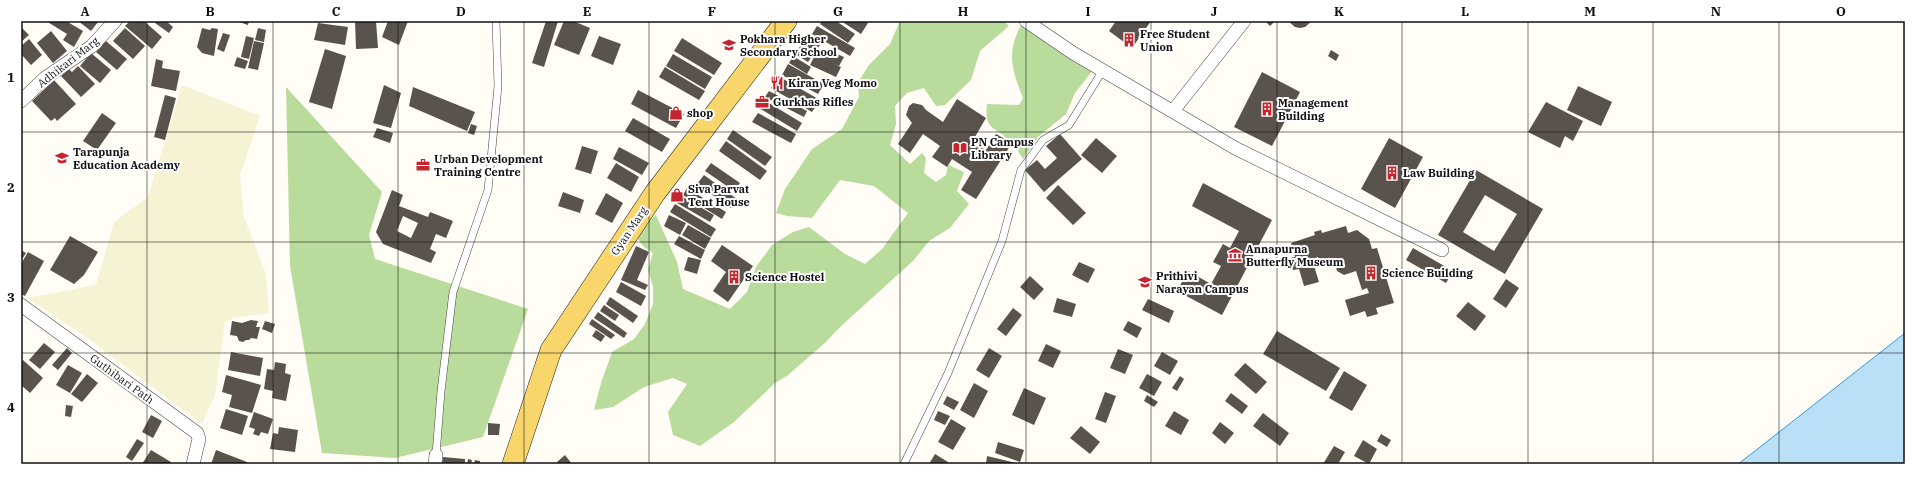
<svg xmlns="http://www.w3.org/2000/svg" width="1926" height="485" font-family="'IBM Plex Serif',serif">
	<style>
		.farmland { fill: #f6f3d4 }
		.forest { fill: #b9dc9c }
		.water { fill: #b9e0f7; stroke: #3f96cf }
		.building { fill: #5a524d; fill-rule: evenodd }
		.lines { fill: none; stroke-linecap: round; stroke-linejoin: round }
		.lane-casing { stroke: #444; stroke-width: 8 }
		.street-casing { stroke: #444; stroke-width: 14 }
		.primary-casing { stroke: #222; stroke-width: 22 }
		.lane { stroke: #fff; stroke-width: 7 }
		.street { stroke: #fff; stroke-width: 13 }
		.primary { stroke: #f9d66b; stroke-width: 21 }
		.grid { fill: none; stroke: #111; stroke-width: 1; stroke-opacity: 0.55 }
		.labels { text-anchor: middle; stroke-width: 4; stroke-linejoin: round; paint-order: stroke }
		.poi-label { font-size: 11px; font-weight: bold; fill: #111; stroke: #fff; text-anchor: start }
		.street-label { font-size: 11px; fill: #111; stroke: #fff }
		.neatline { fill: none; stroke: #111; stroke-width: 1.5 }
		.grid-label { font-size: 13px; text-anchor: middle; font-weight: bold; fill: #111 }
	</style>
	<rect width="100%" height="100%" fill="#fffdf5"/>
	<!-- farmland -->
	<path class="farmland" d="M182 85 260 116 240 175 244 217 266 274 269 313 234 318 225 322 215 395 202 424 82 334 27 298 96 285 114 222 148 197Z"/>
	<!-- forest -->
	<path class="forest" d="M900 21H1004L1009 26 980 51 971 80 945 105 936 106 924 88 907 93 895 106 896 124 890 145 910 164 922 153 926 158 924 173 936 182 946 175 948 165 964 172 957 191 969 204 950 228 929 241 914 260 840 327 826 342 788 375 774 384 734 422 700 446 673 435 668 412 687 384 673 378 644 387 613 407 594 410 601 383 612 352 634 339 645 324 653 304V287L648 270 653 253 643 246 638 239 644 224 656 215 677 262 683 289 730 309 747 292 756 267 772 245 793 232 809 227 845 254 865 264 882 249 908 213 874 186 840 180 812 218 787 216 776 213 785 189 812 149 842 129 859 97 858 82 869 65 890 44Z
		M1021 25 1093 70 1075 93 1066 114 1038 137 1023 159C1019 153 1015 146 1010 141 996 126 984 132 987 104L1019 105 1023 98C1012 69 1006 54 1021 25Z
		M286 87 382 192 369 235 375 259 528 309 483 437 395 458 322 453 290 266Z"/>
	<!-- water -->
	<path class="water" d="M1905 333V464H1738L1755 451Z"/>
	<!-- building -->
	<path class="building" d="M46 21H66L83 31 74 47 63 40 67 34Z
		M78 21H97L98 22 91 31Z
		M130 21H144L162 37 152 49 125 26Z
		M156 21H166L173 27 169 33 155 23Z
		M236 21H249L248 25Z
		M355 21H376L378 48 356 49Z
		M388 21H408L399 45 382 37Z
		M546 21H558L544 67 532 63Z
		M564 21H573L590 28 579 55 554 45Z
		M822 21H836L855 34 848 43 820 24Z
		M841 21H865L868 23 861 34Z
		M1116 21H1151L1132 48 1109 31Z
		M1265 21H1275L1270 26Z
		M1288 21H1312L1305 27 1300 28 1295 27Z
		M318 23 348 27 345 45 314 40Z
		M817 26 855 48 850 56 812 34Z
		M21 27 29 35 21 42Z
		M125 28 145 46 133 59 113 41Z
		M202 28 210 30 212 28 218 29 214 56 202 53 197 47Z
		M258 28 266 30 264 42 255 40Z
		M51 31 67 51 53 63 37 43Z
		M223 33 230 35 224 52 217 49Z
		M246 36 254 38 249 59 241 57Z
		M599 36 621 44 613 65 591 56Z
		M807 36 820 45 808 62 795 54Z
		M682 38 722 63 714 75 674 51Z
		M29 39 42 55 31 65 21 54V46Z
		M106 41 127 59 117 70 96 52Z
		M254 41 264 43 258 70 248 68Z
		M823 48 844 57 839 66 833 64 841 67 836 77 810 65 815 55 819 57Z
		M325 49 346 56 332 109 309 102Z
		M1331 50 1339 55 1336 61 1328 56Z
		M91 53 111 70 100 83 80 66Z
		M673 54 712 77 705 89 666 66Z
		M793 56 811 67 807 74 789 63Z
		M237 57 248 61 245 69 234 66Z
		M156 59 163 61 162 68 180 71 176 91 151 86Z
		M788 64 824 84 818 94 782 75Z
		M78 66 95 84 81 97 61 76 69 69 72 72Z
		M665 67 705 91 699 100 659 77Z
		M1262 72 1300 92 1272 146 1234 127Z
		M778 76 820 100 812 112 771 88Z
		M54 80 76 104 57 121 55 118 51 121 32 101Z
		M384 85 401 93 391 128 373 123Z
		M1578 86 1612 102 1601 126 1567 110Z
		M413 87 475 112 467 131 409 106Z
		M638 90 684 114 676 128 631 104Z
		M769 91 807 111 804 117 765 97Z
		M165 95 176 98 165 140 154 137Z
		M957 99 986 118 972 142 986 150 996 134 1012 143 976 199 961 190 972 172 952 159 947 167 932 157 940 146 923 134 910 153 898 144 912 123 906 115 909 106 913 103 922 105 926 110 943 122Z
		M764 100 802 123 797 131 759 108Z
		M1546 102 1583 121 1573 141 1565 136 1560 148 1528 132Z
		M102 113 116 123 97 150 83 141Z
		M758 113 796 134 791 143 752 122Z
		M633 118 670 139 662 152 625 131Z
		M471 124 477 126 474 135 468 133Z
		M377 128 393 133 390 143 373 137Z
		M733 130 772 157 765 166 727 139Z
		M1060 134 1082 159 1044 192 1025 170 1037 160 1045 169 1057 158 1046 146Z
		M1096 138 1117 156 1102 173 1081 155Z
		M1389 138 1423 157 1395 208 1361 189Z
		M726 141 767 171 760 180 719 151Z
		M582 146 598 151 591 174 575 169Z
		M619 147 649 163 642 175 613 159Z
		M616 163 639 177 631 192 607 178Z
		M711 163 740 183 734 191 705 171Z
		M1476 170 1543 209 1505 274 1438 235ZM1485 195 1517 214 1494 251 1463 232Z
		M704 175 737 199 731 208 697 184Z
		M1203 183 1272 220 1222 315 1177 291 1188 271 1211 284 1221 266 1213 262 1223 244 1230 248 1239 231 1192 206Z
		M1058 185 1086 213 1073 225 1046 198Z
		M687 188 726 212 722 219 683 195Z
		M392 190 403 195 399 206 428 217 430 212 453 221 446 238 436 234 430 249 436 252 431 263 383 244 376 232ZM403 216 418 223 411 238 397 231Z
		M563 192 584 200 580 213 558 206Z
		M606 193 623 203 612 223 595 214Z
		M681 196 714 215 710 222 677 203Z
		M675 204 716 229 711 237 670 212Z
		M669 215 686 223 680 235 664 226Z
		M688 225 711 238 705 249 682 235Z
		M1346 226 1348 233 1357 230 1369 239 1372 249 1377 248 1394 303 1376 308 1378 314 1367 317 1365 311 1350 316 1345 300 1369 293 1367 288 1362 290 1356 271 1344 275 1337 271 1334 259 1320 263 1318 257 1312 259 1319 282 1304 286 1299 269 1293 270 1290 258 1295 257 1291 243 1315 235 1314 232 1321 230 1322 233Z
		M70 236 98 252 84 275 74 284 50 270Z
		M679 236 705 250 701 259 674 244Z
		M722 245 753 266 728 302 713 291 726 272 711 261Z
		M636 246 649 252 637 280 648 285 645 290 621 280Z
		M1413 248 1453 271 1446 283 1406 260Z
		M21 250 26 253 21 261Z
		M28 252 44 261 25 296 21 294V264Z
		M688 257 701 260 697 274 684 270Z
		M1079 262 1095 269 1088 283 1072 275Z
		M1030 276 1044 289 1034 300 1020 287Z
		M1506 279 1519 288 1506 308 1493 299Z
		M621 282 646 296 641 306 616 292Z
		M610 297 638 316 633 323 606 304Z
		M1057 298 1076 304 1072 317 1053 312Z
		M1148 299 1174 311 1169 323 1142 310Z
		M1468 302 1486 316 1475 331 1456 316Z
		M604 305 619 315 615 321 600 311Z
		M1013 308 1022 315 1006 336 997 329Z
		M598 312 627 333 624 338 594 318Z
		M592 319 615 335 611 339 589 324Z
		M251 320 258 321 256 327H260L257 339 251 338 249 340H246L243 342 239 341 237 336 230 335 232 321 242 323Z
		M265 321 275 324 272 333 262 329Z
		M1128 321 1142 328 1137 338 1123 330Z
		M596 330 605 336 601 342 592 336Z
		M1277 331 1340 368 1326 391 1263 354Z
		M44 343 55 352 40 369 29 360Z
		M1046 344 1061 351 1053 368 1038 361Z
		M67 348 72 353 58 370 52 365Z
		M989 348 1002 356 989 378 976 370Z
		M1118 349 1133 355 1125 374 1110 368Z
		M231 352 263 358 260 376 228 370Z
		M1162 352 1178 361 1170 375 1154 366Z
		M23 360 43 378 30 393 21 385V363Z
		M275 362 286 364 285 373 291 375 286 401 272 398 273 391 264 389 267 369 274 370Z
		M1245 363 1267 382 1256 394 1234 375Z
		M68 365 82 373 70 393 56 385Z
		M1344 371 1367 385 1352 411 1329 398Z
		M87 374 98 383 82 402 71 394Z
		M1147 374 1162 382 1154 396 1139 388Z
		M226 375 261 385 252 413 229 407 232 395 222 392Z
		M1180 376 1184 379 1177 391 1172 388Z
		M974 383 988 391 974 418 960 410Z
		M1024 388 1046 398 1034 425 1012 415Z
		M1105 392 1116 396 1106 423 1095 419Z
		M1231 393 1248 406 1242 414 1225 401Z
		M1147 395 1158 402 1154 407 1144 401Z
		M947 396 959 402 954 410 943 404Z
		M66 405 73 406 71 417 65 416Z
		M226 409 248 416 242 435 220 428Z
		M938 411 950 416 945 425 934 420Z
		M1174 411 1189 420 1181 435 1165 426Z
		M254 412 273 419 268 434 261 432 259 436 253 434 255 429 249 427Z
		M1263 413 1289 433 1280 446 1253 426Z
		M151 415 162 421 153 438 142 432Z
		M951 419 966 428 953 450 938 442Z
		M1220 422 1234 433 1225 444 1212 433Z
		M488 423 500 424 499 435H488Z
		M1081 426 1100 442 1090 454 1070 438Z
		M279 427 298 430 295 452 270 449 273 433 278 434Z
		M1381 434 1391 440 1387 447 1377 441Z
		M137 439 144 443 132 461 126 457Z
		M1363 440 1377 449 1369 464 1354 456Z
		M998 442 1024 450 1020 462 995 453Z
		M1334 446 1345 452 1338 464H1323Z
		M151 450 171 462 170 464H142Z
		M216 450 247 462 246 464H211Z
		M935 454 948 462 946 464H929Z
		M565 455 572 464H558L557 462Z
		M987 456 1016 463 1015 464H986Z
		M443 457 465 459V464H442Z
		M468 459 472 460 471 464H467Z
		M475 460 480 461V464H474Z"/>
	<g class="lines">
		<!-- lane casing -->
		<g class="lane-casing">
			<path id="lane" d="M436 455 441 391 453 292 488 190 498 86 496 21
				M904 464 948 373 1002 241 1021 170 1043 140 1069 125 1103 70"/>
		</g>
		<!-- street casing -->
		<g class="street-casing">
			<path id="street" d="M1026 21 1073 53 1235 148 1442 250
				M21 101 45 78 92 46 115 21
				M1173 111 1244 21
				M21 305 197 433 199 439 193 464
				M435 464 436 455"/>
		</g>
		<!-- primary casing -->
		<g class="primary-casing">
			<path id="primary" d="M513 464 551 350 655 193 786 21"/>
		</g>
		<!-- lane -->
		<use href="#lane" class="lane"/>
		<!-- street -->
		<use href="#street" class="street"/>
		<!-- primary -->
		<use href="#primary" class="primary"/>
	</g>
	<!-- grid -->
	<path class="grid" d="M147 21V464M273 21V464M398 21V464M524 21V464M649 21V464M775 21V464M900 21V464M1026 21V464M1151 21V464M1277 21V464M1402 21V464M1528 21V464M1653 21V464M1779 21V464M21 132H1905M21 242H1905M21 353H1905"/>
	<!-- icons -->
	<defs>
		<g id="building-bare" transform="scale(1.08)"><path d="M-4-6H4V6H1V3H-1V6H-4ZM-2.5-4.3h1.7v1.8h-1.7ZM.8-4.3h1.7v1.8H.8ZM-2.5-1h1.7V.8h-1.7ZM.8-1h1.7V.8H.8Z" fill="#c4262e" stroke="#fff" stroke-width="2.5" paint-order="stroke"/></g>
		<g id="university-bare" transform="scale(1.08)"><path d="M0-5L7-2L0 1L-7-2ZM-4 1L0 2.5L4 1V4Q0 6-4 4Z" fill="#c4262e" stroke="#fff" stroke-width="2.5" paint-order="stroke"/></g>
		<g id="restaurant-bare" transform="scale(1.08)"><path d="M-5-6h1v4h1v-4h1v4h1v-4h1v5L-1.5 .5V6h-2V.5L-5-1ZM5-6V6H3V1.5H1.5Q1.5-4 5-6Z" fill="#c4262e" stroke="#fff" stroke-width="2.5" paint-order="stroke"/></g>
		<g id="office-bare" transform="scale(1.08)"><path d="M-6-3h4V-5.5h4V-3h4V5H-6ZM-1-4.5V-3h2v-1.5ZM-6 0V1H6V0Z" fill="#c4262e" stroke="#fff" stroke-width="2.5" paint-order="stroke"/></g>
		<g id="shop-bare" transform="scale(1.08)"><path d="M-5-2.5h2.3a2.7 3.5 0 0 1 5.4 0H5L5.5 6h-11ZM-1.5-2.5h3a1.5 2.3 0 0 0-3 0Z" fill="#c4262e" stroke="#fff" stroke-width="2.5" paint-order="stroke"/></g>
		<g id="library-bare" transform="scale(1.08)"><path d="M-6-4Q-3-5.5-.7-3.5V5Q-3 3-6 4ZM6-4Q3-5.5 .7-3.5V5Q3 3 6 4Z" fill="#c4262e" stroke="#fff" stroke-width="2.5" paint-order="stroke"/></g>
		<g id="school-bare" transform="scale(1.08)"><path d="M0-5L7-2L0 1L-7-2ZM-4 1L0 2.5L4 1V4Q0 6-4 4Z" fill="#c4262e" stroke="#fff" stroke-width="2.5" paint-order="stroke"/></g>
		<g id="museum-bare" transform="scale(1.08)"><path d="M0-6L6-3V-2H-6V-3ZM-5-1h2V3h-2ZM-1-1h2V3h-2ZM3-1h2V3H3ZM-6 4H6V6H-6Z" fill="#c4262e" stroke="#fff" stroke-width="2.5" paint-order="stroke"/></g>
	</defs>
	<g fill-rule="evenodd">
		<use href="#building-bare" x="1129" y="40"/>
		<use href="#university-bare" x="729" y="45"/>
		<use href="#restaurant-bare" x="777" y="83"/>
		<use href="#office-bare" x="762" y="102"/>
		<use href="#building-bare" x="1267" y="109"/>
		<use href="#shop-bare" x="676" y="113"/>
		<use href="#library-bare" x="960" y="148"/>
		<use href="#school-bare" x="62" y="158"/>
		<use href="#office-bare" x="423" y="165"/>
		<use href="#building-bare" x="1392" y="173"/>
		<use href="#shop-bare" x="677" y="195"/>
		<use href="#museum-bare" x="1235" y="255"/>
		<use href="#building-bare" x="1371" y="273"/>
		<use href="#building-bare" x="734" y="277"/>
		<use href="#university-bare" x="1145" y="282"/>
	</g>
	<g class="labels">
		<!-- poi labels -->
		<g class="poi-label">
			<text x="1140" y="38">Free Student<tspan x="1140" dy="13">Union</tspan></text>
			<text x="740" y="43">Pokhara Higher<tspan x="740" dy="13">Secondary School</tspan></text>
			<text x="788" y="87">Kiran Veg Momo</text>
			<text x="773" y="106">Gurkhas Rifles</text>
			<text x="1278" y="107">Management<tspan x="1278" dy="13">Building</tspan></text>
			<text x="687" y="117">shop</text>
			<text x="971" y="146">PN Campus<tspan x="971" dy="13">Library</tspan></text>
			<text x="73" y="156">Tarapunja<tspan x="73" dy="13">Education Academy</tspan></text>
			<text x="434" y="163">Urban Development<tspan x="434" dy="13">Training Centre</tspan></text>
			<text x="1403" y="177">Law Building</text>
			<text x="688" y="193">Siva Parvat<tspan x="688" dy="13">Tent House</tspan></text>
			<text x="1246" y="253">Annapurna<tspan x="1246" dy="13">Butterfly Museum</tspan></text>
			<text x="1382" y="277">Science Building</text>
			<text x="1156" y="280">Prithivi<tspan x="1156" dy="13">Narayan Campus</tspan></text>
			<text x="745" y="281">Science Hostel</text>
		</g>
		<!-- street labels -->
		<g class="street-label">
			<text transform="translate(68 62) rotate(-38)" y="4">Adhikari Marg</text>
			<text transform="translate(629 231) rotate(-56)" y="4">Gyan Marg</text>
			<text transform="translate(122 379) rotate(36)" y="4">Guthibari Path</text>
		</g>
	</g>
	<!-- border -->
	<rect width="1926" height="485" fill="none" stroke="#ffffff" stroke-width="44"/>
	<rect x="22" y="22" width="1882" height="441" class="neatline"/>
	<g class="grid-label">
		<text x="85" y="16">A</text>
		<text x="210" y="16">B</text>
		<text x="336" y="16">C</text>
		<text x="461" y="16">D</text>
		<text x="587" y="16">E</text>
		<text x="712" y="16">F</text>
		<text x="838" y="16">G</text>
		<text x="963" y="16">H</text>
		<text x="1088" y="16">I</text>
		<text x="1214" y="16">J</text>
		<text x="1339" y="16">K</text>
		<text x="1465" y="16">L</text>
		<text x="1590" y="16">M</text>
		<text x="1716" y="16">N</text>
		<text x="1841" y="16">O</text>
		<text x="11" y="82">1</text>
		<text x="11" y="192">2</text>
		<text x="11" y="302">3</text>
		<text x="11" y="412">4</text>
	</g>
</svg>
